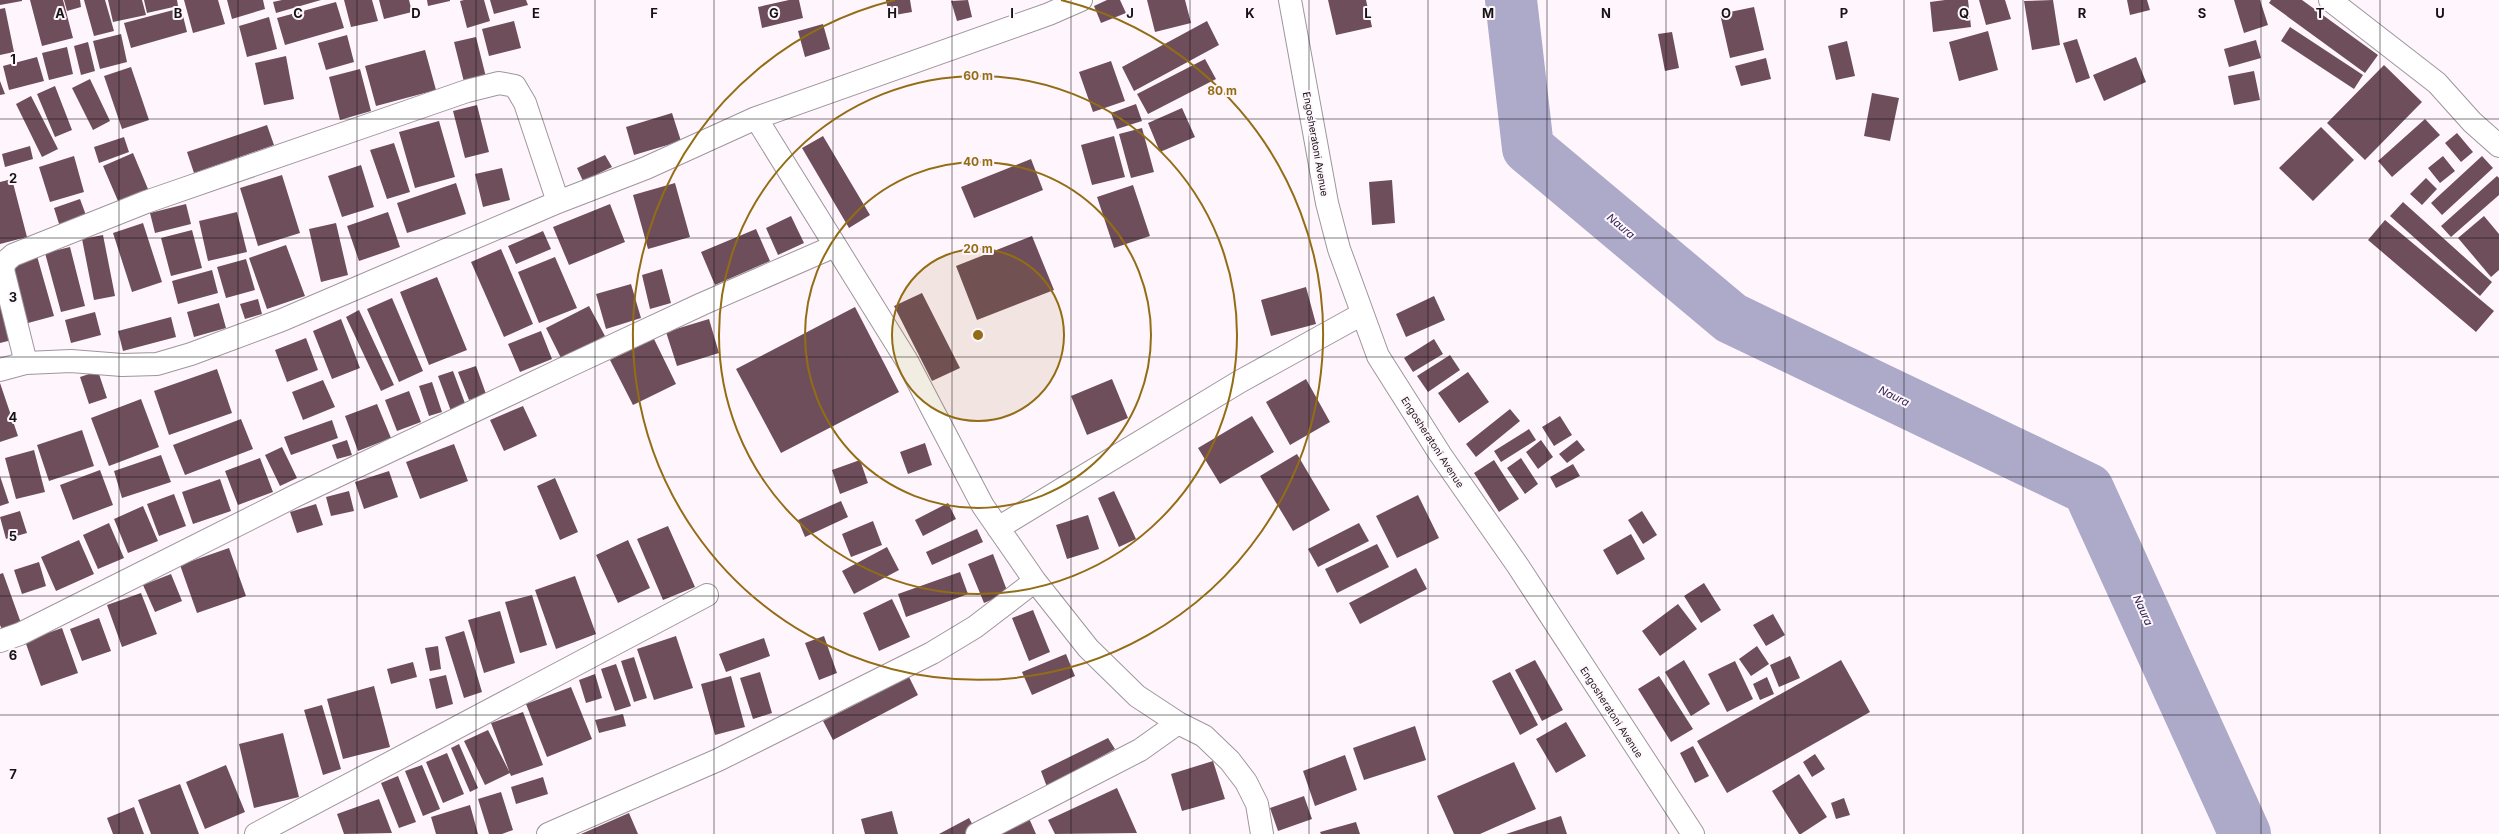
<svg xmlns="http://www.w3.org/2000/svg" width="2499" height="834" font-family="Inter,sans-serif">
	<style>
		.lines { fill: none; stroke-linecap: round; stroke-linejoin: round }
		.river { stroke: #ada9c9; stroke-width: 52 }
		.building { fill: #6e4e5a }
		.minor-casing { stroke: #9f959d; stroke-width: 24 }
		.minor { stroke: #fff; stroke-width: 22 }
		.grid { fill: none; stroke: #161315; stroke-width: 1; stroke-opacity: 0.55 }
		.ring { fill: none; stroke: #936d15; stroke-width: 2 }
		.labels { text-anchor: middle; stroke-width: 4; stroke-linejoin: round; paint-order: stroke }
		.street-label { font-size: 10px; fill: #161315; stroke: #fff6fd }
		.water-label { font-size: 11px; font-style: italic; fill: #2f2752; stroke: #fff6fd }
		.grid-label { font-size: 13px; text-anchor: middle; font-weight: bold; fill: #161315; stroke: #fff6fd; stroke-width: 4; stroke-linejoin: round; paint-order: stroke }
		.centre { fill: #936d15; stroke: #fff6fd; stroke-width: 2 }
		.ring-label { font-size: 12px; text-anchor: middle; font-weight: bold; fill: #936d15; stroke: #fff6fd; stroke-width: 4; stroke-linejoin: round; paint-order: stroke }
	</style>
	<rect width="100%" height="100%" fill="#fff6fd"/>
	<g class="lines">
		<!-- river -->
		<path class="river" d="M1511 0 1528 148 1731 318 2088 489 2245 834"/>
	</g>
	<!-- building -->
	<path class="building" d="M0 0H22V1L0 5Z
		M30 0H63L73 38 42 46Z
		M64 0H80L81 7 67 11Z
		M84 0H105L114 31 94 36Z
		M108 0H142L146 15 113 22Z
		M144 0H177L178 6 147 13Z
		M184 0H218L225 24 193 33Z
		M227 0H263L265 9 232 19Z
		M282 0H321L276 13 273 2Z
		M344 0H372L378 21 351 27Z
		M379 0H409L412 12 384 19Z
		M427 0H450V1L428 6Z
		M464 0H484L490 21 467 28 460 1Z
		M490 0H526L528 5 494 14Z
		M789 0H799L803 18 762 28 758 7Z
		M886 0H910L912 12 889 16Z
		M968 0 972 17 957 21 951 1Z
		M1107 0H1120L1126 13 1101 23 1094 6Z
		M1147 0H1185L1191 23 1155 32Z
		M1328 0H1366L1372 27 1336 35Z
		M1945 0H1968L1971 27 1933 32 1930 2Z
		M1979 0H2005L2011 19 1986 25Z
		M2053 0 2060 45 2032 50 2024 1Z
		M2127 0H2147L2150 10 2130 15Z
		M2234 0H2260L2268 25 2244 33Z
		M2271 0H2302L2378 55 2365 73 2269 3Z
		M336 2 344 28 285 45 277 18Z
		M1754 7 1764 50 1730 58 1720 14Z
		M5 8 14 52 0 55V9Z
		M181 8 187 32 131 48 124 23Z
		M269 17 277 49 247 57 239 26Z
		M514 21 521 48 489 56 482 29Z
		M1207 21 1219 45 1134 91 1122 67Z
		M823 24 830 49 805 57 798 31Z
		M2290 27 2363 75 2354 89 2281 41Z
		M1988 31 1998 70 1959 81 1949 42Z
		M1672 32 1679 68 1665 71 1658 34Z
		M121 34 127 62 100 69 93 41Z
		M347 35 354 62 326 70 318 43Z
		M476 37 486 77 464 82 454 42Z
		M2077 39 2090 78 2076 83 2063 43Z
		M2256 40 2261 58 2229 67 2224 49Z
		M1847 41 1855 76 1836 80 1828 46Z
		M88 42 95 71 81 75 74 46Z
		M67 47 73 74 49 80 42 53Z
		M425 50 436 90 376 106 365 66Z
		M286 56 294 99 264 105 255 63Z
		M37 57 44 81 9 90 3 66Z
		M2136 57 2146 82 2104 101 2093 75Z
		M1766 58 1771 79 1741 86 1735 66Z
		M1205 59 1216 79 1148 114 1137 94Z
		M1111 61 1125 101 1093 112 1079 72Z
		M2384 65 2422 102 2365 160 2327 123Z
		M131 67 149 120 122 129 104 76Z
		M360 69 371 111 340 120 329 77Z
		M2254 71 2260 100 2234 105 2228 76Z
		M90 79 110 121 93 130 72 88Z
		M0 81 5 94 0 95Z
		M55 86 72 130 55 137 37 94Z
		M1872 93 1899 98 1890 141 1864 136Z
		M31 96 58 149 42 157 16 104Z
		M1136 104 1142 121 1117 129 1111 113Z
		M477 105 489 152 465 158 453 111Z
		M1182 108 1195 137 1160 152 1148 123Z
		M672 113 681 141 634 155 626 127Z
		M2425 119 2440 135 2392 177 2378 161Z
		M439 121 455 177 415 188 399 132Z
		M267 125 274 145 194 173 187 152Z
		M2321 127 2354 160 2313 201 2279 168Z
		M1142 128 1154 172 1131 178 1119 134Z
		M2457 133 2473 152 2461 162 2445 143Z
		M823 136 870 215 849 228 802 148Z
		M1114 136 1125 177 1092 185 1081 145Z
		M124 137 129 152 99 163 94 147Z
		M394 143 410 192 387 199 370 150Z
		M30 146 33 159 5 167 2 154Z
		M133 153 148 189 118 201 103 166Z
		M605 155 612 167 583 181 577 168Z
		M74 156 84 192 50 202 39 167Z
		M2443 156 2455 171 2440 183 2428 168Z
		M2482 156 2493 168 2442 215 2431 203Z
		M1031 159 1043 190 974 218 961 187Z
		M361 165 374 207 342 217 328 176Z
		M502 168 510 200 483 207 475 174Z
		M282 175 300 233 258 246 240 188Z
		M2497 176 2499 178V195L2451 237 2441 226Z
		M2426 178 2437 189 2422 205 2410 194Z
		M12 179 27 237 0 244V182Z
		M1392 180 1395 223 1372 225 1369 182Z
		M456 183 466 214 407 233 397 203Z
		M675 183 690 237 648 249 633 195Z
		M1133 185 1150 236 1114 248 1097 197Z
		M80 199 87 218 60 227 54 208Z
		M2403 202 2492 282 2480 296 2390 216Z
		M186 204 191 224 155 233 150 213Z
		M610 204 625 242 569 265 553 227Z
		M237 212 247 252 208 261 199 221Z
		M388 212 400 247 359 261 347 226Z
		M791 216 804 243 778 255 766 228Z
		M2484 216 2499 234V270L2491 277 2458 238Z
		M2385 220 2494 311 2476 332 2368 240Z
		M143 223 162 282 132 292 113 233Z
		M336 223 348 275 321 282 309 229Z
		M756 229 770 261 715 285 701 252Z
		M192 230 202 268 171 276 161 238Z
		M543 231 551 249 516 264 508 246Z
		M103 235 115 296 94 300 82 239Z
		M1032 236 1054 290 977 320 956 266Z
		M286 245 305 296 267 309 249 258Z
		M70 247 85 306 61 312 45 253Z
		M501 249 533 324 504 337 471 262Z
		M37 256 54 316 28 323 11 262Z
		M555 257 577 308 539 323 518 272Z
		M246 259 255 290 226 298 217 267Z
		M662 269 671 303 650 309 642 275Z
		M212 270 218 293 178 304 172 281Z
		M437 277 467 350 429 365 400 292Z
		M631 284 641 318 606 329 596 294Z
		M1306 287 1316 324 1271 336 1261 300Z
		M0 293 12 340 0 343Z
		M922 293 960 368 932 381 894 306Z
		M1434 296 1445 320 1406 337 1396 314Z
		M392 298 423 371 399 382 367 309Z
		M258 299 262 314 245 319 240 304Z
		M219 303 226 328 194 337 187 312Z
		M589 306 605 336 561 358 546 328Z
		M855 307 899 392 781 453 736 369Z
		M359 310 394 385 381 391 346 317Z
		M95 312 101 335 71 343 65 320Z
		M171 317 176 337 123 351 118 331Z
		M341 319 360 368 332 379 313 331Z
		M709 319 719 353 677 366 666 332Z
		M541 331 552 359 520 372 508 344Z
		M306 338 318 370 287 382 275 350Z
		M654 339 676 384 633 405 610 360Z
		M1434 339 1443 354 1413 372 1404 358Z
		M1450 355 1460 370 1428 392 1417 376Z
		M476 366 486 394 469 400 458 372Z
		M217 369 232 413 169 435 154 391Z
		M98 371 107 398 89 404 80 377Z
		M453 371 466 406 451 411 438 376Z
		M1468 372 1489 402 1459 423 1438 393Z
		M1112 379 1128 418 1087 435 1071 396Z
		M1306 379 1330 422 1290 445 1266 402Z
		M323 380 335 407 303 420 292 392Z
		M432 382 442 412 429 416 419 386Z
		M0 383 18 436 0 442Z
		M409 391 421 422 397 431 385 400Z
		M141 399 159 447 109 466 91 418Z
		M377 404 391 438 358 451 345 416Z
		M523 406 537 436 504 451 490 420Z
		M1510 409 1520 421 1476 457 1466 444Z
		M1252 416 1274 452 1220 484 1198 448Z
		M1560 416 1572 435 1554 446 1542 427Z
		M241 419 253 449 185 475 173 445Z
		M332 420 338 438 291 455 284 437Z
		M1529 429 1536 440 1501 462 1494 451Z
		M82 430 94 466 49 481 37 445Z
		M347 440 352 455 337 459 332 445Z
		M1541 440 1553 457 1538 469 1526 452Z
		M1577 440 1585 450 1567 463 1559 454Z
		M925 443 932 465 908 474 900 452Z
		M454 444 468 481 420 499 406 462Z
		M282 447 297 478 280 486 265 455Z
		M34 450 45 492 16 499 5 458Z
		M1297 454 1330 510 1293 531 1260 476Z
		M161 455 171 482 122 498 114 471Z
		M260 458 273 492 238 505 225 471Z
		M1521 458 1538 484 1525 494 1507 468Z
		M860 460 868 483 840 494 832 470Z
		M1494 460 1519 499 1499 512 1474 473Z
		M1573 464 1580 476 1556 488 1550 477Z
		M100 470 113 505 73 520 60 485Z
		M389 471 398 497 364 509 355 482Z
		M0 476 9 503 0 506Z
		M555 478 578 532 560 540 537 486Z
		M220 479 231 511 193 524 182 492Z
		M349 491 354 511 331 516 326 497Z
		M1114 491 1136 539 1119 547 1098 498Z
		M174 494 186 526 159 536 147 504Z
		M1418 495 1439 538 1397 558 1376 516Z
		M841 501 848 517 805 537 798 520Z
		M948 503 956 519 923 536 915 520Z
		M316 504 323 525 297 533 290 512Z
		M143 506 158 541 128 553 114 519Z
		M20 511 27 533 6 539 0 517Z
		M1642 511 1657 535 1643 544 1628 520Z
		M1088 515 1099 549 1067 559 1056 525Z
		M873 521 882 545 851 557 842 534Z
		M109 523 124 558 98 569 83 535Z
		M1359 523 1369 541 1318 567 1308 549Z
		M668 526 695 587 663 600 637 539Z
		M977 529 983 542 932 565 926 552Z
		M1631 534 1645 559 1617 575 1603 550Z
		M79 540 94 574 56 591 41 557Z
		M628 540 650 588 618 603 596 555Z
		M1377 544 1389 567 1337 593 1325 569Z
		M887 547 899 570 854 594 842 571Z
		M229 548 246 596 197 613 180 565Z
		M993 554 1008 593 984 603 968 564Z
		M39 562 46 586 22 594 14 570Z
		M1416 568 1427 589 1360 624 1349 603Z
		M960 572 968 594 906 617 898 594Z
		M3 573 21 623 2 630 0 625V574Z
		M171 574 182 601 155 612 143 585Z
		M575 576 596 634 556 649 535 590Z
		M1704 583 1721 610 1701 623 1684 596Z
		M141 593 157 634 122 647 107 605Z
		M532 595 547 645 520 653 505 602Z
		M892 599 910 637 879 651 863 613Z
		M1678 604 1697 629 1660 656 1642 631Z
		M1033 610 1050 652 1029 661 1012 618Z
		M500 611 515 663 484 673 468 620Z
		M1773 614 1785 635 1766 646 1753 625Z
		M99 618 111 651 82 661 70 629Z
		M62 628 78 673 41 686 25 641Z
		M464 631 482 692 464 698 445 637Z
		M676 636 693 688 654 700 637 649Z
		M824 636 837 673 819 680 805 643Z
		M764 638 770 656 726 672 719 654Z
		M438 646 441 669 430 671 425 648Z
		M1757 646 1769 664 1751 676 1739 659Z
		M1066 654 1075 676 1032 695 1022 672Z
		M1790 656 1800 678 1779 687 1770 665Z
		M634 657 647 698 634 702 621 661Z
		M1535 660 1563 710 1542 721 1515 670Z
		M1684 660 1710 704 1691 716 1665 672Z
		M1841 660 1870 712 1727 793 1697 741Z
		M1735 661 1753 699 1727 712 1708 674Z
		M413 662 417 677 391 684 387 669Z
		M616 664 631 706 615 711 601 669Z
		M760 672 772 713 753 719 740 678Z
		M1510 672 1538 725 1520 735 1492 681Z
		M595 674 602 698 586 703 579 680Z
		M446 675 453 704 436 709 429 679Z
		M731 676 745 727 715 735 701 684Z
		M1659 676 1693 729 1671 742 1638 689Z
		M909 677 918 695 833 740 823 721Z
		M1767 677 1774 694 1760 700 1753 684Z
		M374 686 390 747 343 759 327 699Z
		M571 687 592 739 547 757 526 704Z
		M322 705 341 769 323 775 304 710Z
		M523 712 543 765 511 776 491 723Z
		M623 714 626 726 599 733 595 720Z
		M1566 722 1586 756 1556 773 1536 739Z
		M1415 726 1426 760 1364 780 1353 748Z
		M488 730 510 773 485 785 464 741Z
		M283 733 299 797 254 808 239 744Z
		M1108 738 1115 749 1047 787 1041 771Z
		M459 744 478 788 470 792 451 748Z
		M1693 746 1709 776 1695 783 1680 753Z
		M447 753 464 794 443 803 426 762Z
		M1815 754 1825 769 1812 777 1803 762Z
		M1345 755 1357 790 1315 806 1303 771Z
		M1213 761 1225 799 1182 811 1171 774Z
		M1514 762 1536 809 1480 834H1454L1437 796Z
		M226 765 245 812 205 829 186 782Z
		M422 765 440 809 423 816 405 771Z
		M1799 774 1827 817 1801 834H1799L1772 791Z
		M398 776 416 822 399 828 381 783Z
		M543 777 548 794 516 804 511 787Z
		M180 784 199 834H151L138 800Z
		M1117 788 1137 833 1055 834 1048 820Z
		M501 792 513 830 502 834H489L478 799Z
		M1304 796 1312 819 1278 831 1270 808Z
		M1844 798 1850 815 1836 819 1831 803Z
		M379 799 392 833 344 834 337 814Z
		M470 805 478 834H436L431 817Z
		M134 807 144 834H113L107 818Z
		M892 811 898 834H865L861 819Z
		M629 813 638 834H581Z
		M1028 816 1036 834H999Z
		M1561 816 1567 834H1506Z
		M969 818 975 829 966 834H939Z
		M1356 822 1360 834H1321L1320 832Z"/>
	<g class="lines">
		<!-- minor casing -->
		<g class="minor-casing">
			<path id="minor" d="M1290 0 1327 203 1339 249 1378 356 1440 454 1518 566 1693 834
				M2330 0 2437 83 2472 122 2499 146
				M756 118 907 361 983 506 1035 581 1088 648 1137 696 1178 723 1204 736 1230 761 1246 782 1257 804 1262 834
				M26 363 3 270 5 262 13 255 146 202 467 91 499 83 515 86 525 103 558 202
				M0 370 26 363 71 361 122 365 157 364 191 354 282 320 558 202 646 168 756 118 1049 14 1081 0
				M998 528 1239 382 1362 314
				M0 641 20 634 297 495 571 365 702 304 835 246
				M256 834 707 595
				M548 834 718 760 932 653 975 627 1035 581
				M977 834 1140 750 1178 723"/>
		</g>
		<!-- minor -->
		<use href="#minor" class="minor"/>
	</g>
	<!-- grid -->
	<path class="grid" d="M119 0V834M238 0V834M357 0V834M476 0V834M595 0V834M714 0V834M833 0V834M952 0V834M1071 0V834M1190 0V834M1309 0V834M1428 0V834M1547 0V834M1666 0V834M1785 0V834M1904 0V834M2023 0V834M2142 0V834M2261 0V834M2380 0V834M0 119H2499M0 238H2499M0 357H2499M0 477H2499M0 596H2499M0 715H2499"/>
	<!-- distance rings -->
	<circle cx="978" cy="335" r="86" fill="#936d15" fill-opacity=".12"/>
	<g class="ring">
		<circle cx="978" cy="335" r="86"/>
		<circle cx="978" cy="335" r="173"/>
		<circle cx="978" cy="335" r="259"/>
		<path d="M1061 0A345 345 0 1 1 895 0"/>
	</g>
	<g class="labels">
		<!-- street labels -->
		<g class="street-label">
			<text transform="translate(1316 144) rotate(80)" y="4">Engosheratoni Avenue</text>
			<text transform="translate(1433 442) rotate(57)" y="4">Engosheratoni Avenue</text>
			<text transform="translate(1612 712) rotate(57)" y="4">Engosheratoni Avenue</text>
		</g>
		<!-- water labels -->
		<g class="water-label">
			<text transform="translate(1621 226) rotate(40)" y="4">Naura</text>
			<text transform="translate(1894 396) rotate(26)" y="4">Naura</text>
			<text transform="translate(2143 610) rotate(66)" y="4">Naura</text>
		</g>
	</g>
	<g class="grid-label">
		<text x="60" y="18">A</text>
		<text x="178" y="18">B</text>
		<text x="298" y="18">C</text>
		<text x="416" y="18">D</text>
		<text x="536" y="18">E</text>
		<text x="654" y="18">F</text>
		<text x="774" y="18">G</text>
		<text x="892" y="18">H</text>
		<text x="1012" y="18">I</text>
		<text x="1130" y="18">J</text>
		<text x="1250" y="18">K</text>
		<text x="1368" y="18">L</text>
		<text x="1488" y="18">M</text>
		<text x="1606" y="18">N</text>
		<text x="1726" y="18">O</text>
		<text x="1844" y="18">P</text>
		<text x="1964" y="18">Q</text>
		<text x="2082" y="18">R</text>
		<text x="2202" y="18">S</text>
		<text x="2320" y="18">T</text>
		<text x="2440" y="18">U</text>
		<text x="13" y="64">1</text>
		<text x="13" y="183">2</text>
		<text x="13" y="302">3</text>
		<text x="13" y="422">4</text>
		<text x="13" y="541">5</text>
		<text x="13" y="660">6</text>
		<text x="13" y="779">7</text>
	</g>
	<circle cx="978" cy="335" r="6" class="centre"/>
	<g class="ring-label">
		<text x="978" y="80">60 m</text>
		<text x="1222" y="95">80 m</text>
		<text x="978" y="166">40 m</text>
		<text x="978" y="253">20 m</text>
	</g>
</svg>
